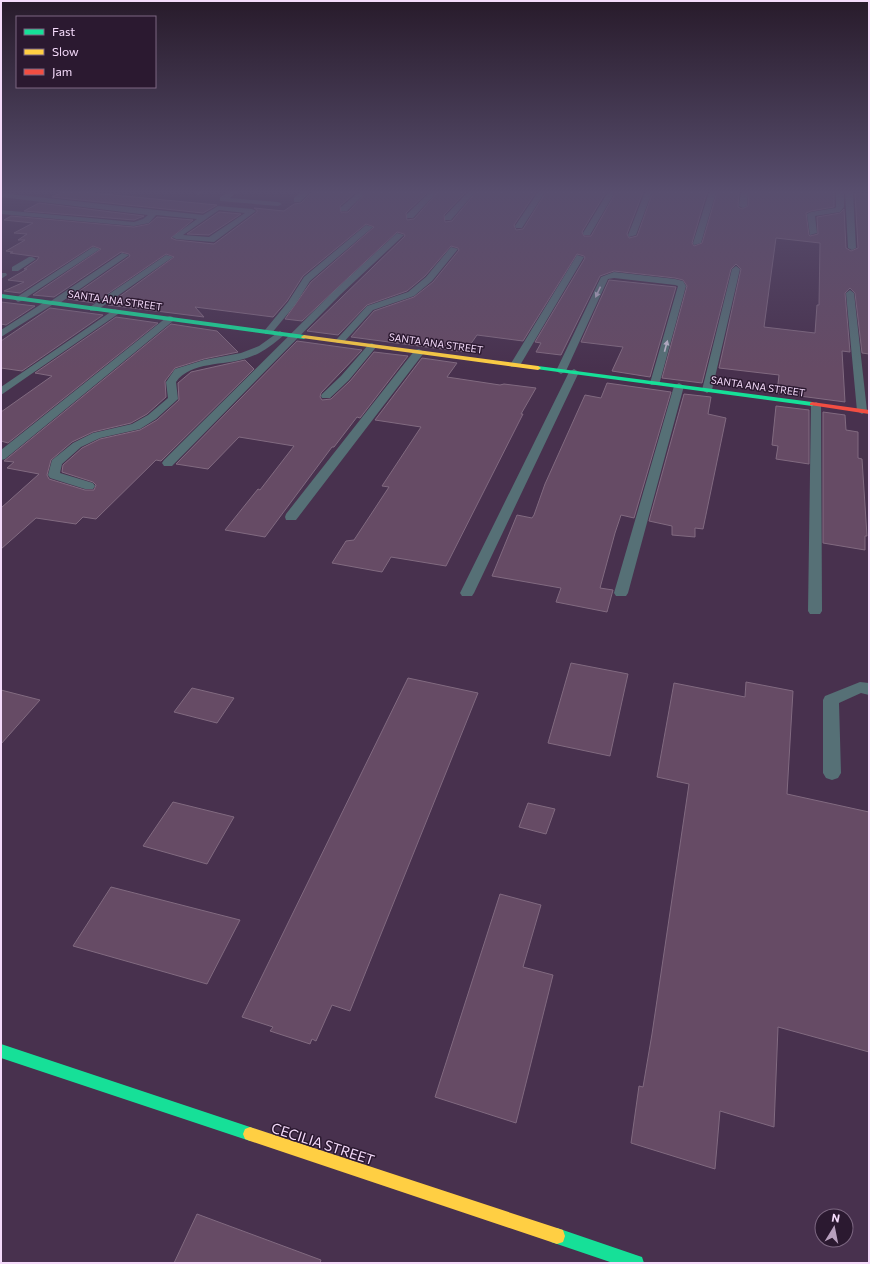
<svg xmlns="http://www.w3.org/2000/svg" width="870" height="1264" font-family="Commissioner,sans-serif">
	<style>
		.building { fill: #664b65; stroke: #816a80; fill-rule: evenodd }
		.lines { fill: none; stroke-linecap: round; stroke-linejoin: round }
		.lane { fill: #567076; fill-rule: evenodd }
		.fast { fill: #16e098; fill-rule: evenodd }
		.slow { fill: #ffcf43; fill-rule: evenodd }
		.jam { fill: #f24e42; fill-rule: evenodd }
		.oneway { fill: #bdb6cc }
		.labels { text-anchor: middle; stroke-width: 3; stroke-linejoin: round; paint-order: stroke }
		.far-street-label { font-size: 10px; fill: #f5dbfb; stroke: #2b1930 }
		.near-street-label { font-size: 14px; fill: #f5dbfb; stroke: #2b1930 }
	</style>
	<rect width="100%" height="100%" fill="#48314e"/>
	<!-- building -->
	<path class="building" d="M63 192H82L217 205 203 213 52 197Z
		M312 192H356L340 206 341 212H348L367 192H428L406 213 407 220 414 219 438 192H466L444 215 445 222 452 221 476 192H536L514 225 516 230 523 229 546 192H606L582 232 584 236H591L616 192H643L627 234 629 238 637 236 653 192H707L692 243 694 246 702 243 717 192H739L738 207 742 209 748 206 749 192H834V207L811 211 806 213 809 235 810 236 818 234 817 217 840 213 844 209 846 248 851 251 858 248 855 193 869 194V354L862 353 855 293 850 288 845 293 850 352 842 351 845 402 777 393 779 375 719 368 741 269 736 264 731 269 702 383 662 378 687 286 683 280 675 278 614 271 600 276 561 355 536 352 541 343 535 342 585 258 584 256 577 254 523 341 477 335 465 352 351 337 374 311 414 297 433 282 459 250 458 248 451 246 425 276 407 291 367 305 338 335 307 331 405 236 404 234 397 232 302 321 285 319 311 282 374 227 366 224 303 276 287 301 273 317 195 307 204 317 108 305 174 257 166 254 94 303 68 299 130 256 129 254 121 252 54 297 33 295 101 249 93 246 20 293 4 291 24 282 8 280 27 269H24L37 260 39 257 10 253 13 252 6 251 25 240H18L27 234 14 233 33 223 4 220 11 216 134 227 149 224 157 217 193 220 171 238 176 240 214 244 257 212V210L254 208 284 211 294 204 301 203ZM776 238 820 243 819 305H817L815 333 764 327Z
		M39 203 144 216 134 220 24 211Z
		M219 212 241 214 209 235 187 234Z
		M609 280 676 287 650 377 612 371 623 347 581 342Z
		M1 302 35 306 6 325 1 324Z
		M50 308 103 315 22 371 1 368V341Z
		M116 317 158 323 8 443 1 441V412L52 376 35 373Z
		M171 324 217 331 238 352 204 359 175 368 165 381 166 397 147 414 131 423 93 432 72 442 51 460 47 475 49 479 85 490H94L96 485 93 482 62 472 63 465 82 448 100 439 140 430 157 420 179 400 178 383 191 372 245 360 254 369 161 461 156 460 96 519 83 517 76 524 36 518 1 549V508L39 474 7 468 14 462 4 461Z
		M297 341 362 350 321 393 320 397 322 400 331 399 350 381 374 352 408 356 360 418 357 417 334 447H332L265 537 225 530 258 489 260 490 294 446 239 437 208 469 176 464Z
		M422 358 457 363 447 377 500 385 504 384 536 388 521 414H523L446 566 391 557 382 572 332 563 346 541 354 540 389 487 382 486 421 427 375 420Z
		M607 383 671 392 634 518 621 515 615 533 600 588 613 590 607 612 556 602 561 588 492 576 517 515 532 518 534 515 545 484 585 395 601 398Z
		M684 394 711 397 708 414 726 418 703 529 695 528V537L672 535V526L649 521Z
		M776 406 809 410V464L776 459 778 446 772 445Z
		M823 412 845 415 846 430 858 432V458L862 459 867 536H865V550L823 543Z
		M571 663 628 674 610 756 548 743Z
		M408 678 478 693 350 1011 332 1005 316 1041 312 1039 310 1044 270 1031 273 1027 242 1017Z
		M746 682 793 691 787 794 869 812V1052L778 1027 774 1127 720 1111 715 1169 631 1143 639 1086 643 1087 652 1034 689 784 657 777 674 683 745 697Z
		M192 688 234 698 217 723 174 712Z
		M1 690 40 700 1 744Z
		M173 802 234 817 207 864 143 846Z
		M528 803 555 809 546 834 519 827Z
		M111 887 240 920 207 984 73 946Z
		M500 894 541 905 523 967 553 975 516 1123 435 1097Z
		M197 1214 321 1260 320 1263H174Z"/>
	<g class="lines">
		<!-- lane -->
		<path class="lane" d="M195 192H203L198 195Z
			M229 192H237L230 198 278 202 282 204 278 206 220 201V197Z
			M302 192H310L300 202H294V198Z
			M359 192H366L347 211H341V207Z
			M430 192H437L413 218H407V214Z
			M468 192H475L451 220H445V216Z
			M538 192H545L522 228H516L515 226Z
			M608 192H615L590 235H584L583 233Z
			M645 192H652L636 235 629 237 628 235Z
			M709 192H716L701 243 694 245 693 243Z
			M741 192H748L747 206 743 208 739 206Z
			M836 192H844V207L840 212 815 216 817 233 810 235 807 214 811 212 835 208 836 207Z
			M845 192H853L856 248 852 250 848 248Z
			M1 193 203 215 218 206 252 209 256 211 214 242 176 239 172 237 197 219 156 215 149 223 134 226 1 214V210L134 222 143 219 148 215 1 197ZM219 210 245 213 209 237 183 235Z
			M366 225 373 227 310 281 295 305 271 334H265V330L288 302 304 277Z
			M397 233 404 235 340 295 172 466H164L162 463 164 460 334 291Z
			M93 247 100 249 21 301 18 302 14 299Z
			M451 247 458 249 432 281 414 296 373 310 343 343H337L335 341 337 339 367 306 408 292 426 277Z
			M122 253 129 255 57 305H52L1 337V330L46 301H51Z
			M166 255 173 257 96 311H90V307Z
			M577 255 584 257 519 367H511L510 365Z
			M29 257H32L36 259 18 271H12V267Z
			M736 266 740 269 712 390 707 393 702 390 732 269Z
			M614 272 675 279 683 281 686 286 659 385H651L650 383 678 286 675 285 614 278 608 279 566 371 561 374 556 371 601 277Z
			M1 273H6L7 275 1 279Z
			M850 290 854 293 867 411 862 414 857 411 846 293Z
			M115 309 120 312 118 314 1 395V387Z
			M170 316 173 317V321L5 459 1 460V450L167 317Z
			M280 331 285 334 283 336C272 345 261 354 247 358 224 366 191 361 176 382L178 399 156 419 140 429 100 438 81 447 62 464 60 473 93 483 95 486 93 489H85L50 478 48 475 52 460 73 443 93 433 132 424 148 415 168 398 166 382 175 369 204 360 241 353 259 346Z
			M372 343 377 346 349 380 330 398H322L321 396 322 394 341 376 369 344Z
			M419 349 424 352 423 354 296 520H286L285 517 286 514 415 350Z
			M574 369 579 372 474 593 472 596H462L460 593 569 372Z
			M679 383 684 386 628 593 626 596H616L614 593 674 386Z
			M816 402 821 405 822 611 820 614H810L808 611 811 405Z
			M860 682 869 683V695L861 693 839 703 841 773 838 778 832 780 826 778 823 773V700L825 696Z"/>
		<!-- fast -->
		<path class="fast" d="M1 294 304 335 307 337 304 339 1 298Z
			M538 366 812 402 815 404 812 406 536 369 535 368Z
			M1 1044 250 1127 255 1129 257 1134 255 1139 250 1141 1 1058Z
			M557 1228 636 1255 642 1257 644 1263H613L557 1244 551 1242 549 1236 551 1230Z"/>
		<!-- slow -->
		<path class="slow" d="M304 335 538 366 541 368 538 370 302 338 301 337Z
			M250 1127 557 1228 563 1230 565 1236 563 1242 557 1244 250 1141 245 1139 243 1134 245 1129Z"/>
		<!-- jam -->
		<path class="jam" d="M812 402 869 410V414L810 405V403Z"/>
	</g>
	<!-- one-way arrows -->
	<defs><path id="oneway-solid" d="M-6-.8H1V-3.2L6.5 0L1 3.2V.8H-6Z"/></defs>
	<g class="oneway">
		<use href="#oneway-solid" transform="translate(598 292) rotate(115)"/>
		<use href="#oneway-solid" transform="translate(666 346) rotate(-75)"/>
	</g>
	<!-- sky -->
	<linearGradient id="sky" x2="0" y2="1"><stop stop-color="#281b2b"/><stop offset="0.52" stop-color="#584e6e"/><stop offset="1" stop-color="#584e6e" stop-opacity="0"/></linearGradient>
	<rect width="870" height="369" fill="url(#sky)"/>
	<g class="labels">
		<!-- far-street labels -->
		<g class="far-street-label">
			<text transform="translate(115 300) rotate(8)" y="4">SANTA ANA STREET</text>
			<text transform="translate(436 343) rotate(8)" y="4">SANTA ANA STREET</text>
			<text transform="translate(758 386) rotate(8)" y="4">SANTA ANA STREET</text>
		</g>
		<!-- near-street labels -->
		<g class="near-street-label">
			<text transform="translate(323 1144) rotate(18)" y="5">CECILIA STREET</text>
		</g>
	</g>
	<!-- border -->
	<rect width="870" height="1264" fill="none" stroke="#f5dbfb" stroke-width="4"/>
	<!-- legend -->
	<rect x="16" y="16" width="140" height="72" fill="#2b1930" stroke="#7c6781"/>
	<rect x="24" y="29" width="20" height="6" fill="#16e098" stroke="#7c6781"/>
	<text x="52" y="36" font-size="12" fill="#f5dbfb">Fast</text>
	<rect x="24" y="49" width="20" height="6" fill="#ffcf43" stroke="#7c6781"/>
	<text x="52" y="56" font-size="12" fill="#f5dbfb">Slow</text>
	<rect x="24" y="69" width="20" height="6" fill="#f24e42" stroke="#7c6781"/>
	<text x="52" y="76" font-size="12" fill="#f5dbfb">Jam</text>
	<!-- north arrow -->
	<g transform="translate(834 1228) rotate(10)"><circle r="19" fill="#2b1930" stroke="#7c6781"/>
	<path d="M0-3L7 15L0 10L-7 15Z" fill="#b8a0be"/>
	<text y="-6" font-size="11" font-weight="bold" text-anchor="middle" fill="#f5dbfb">N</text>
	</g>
</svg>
